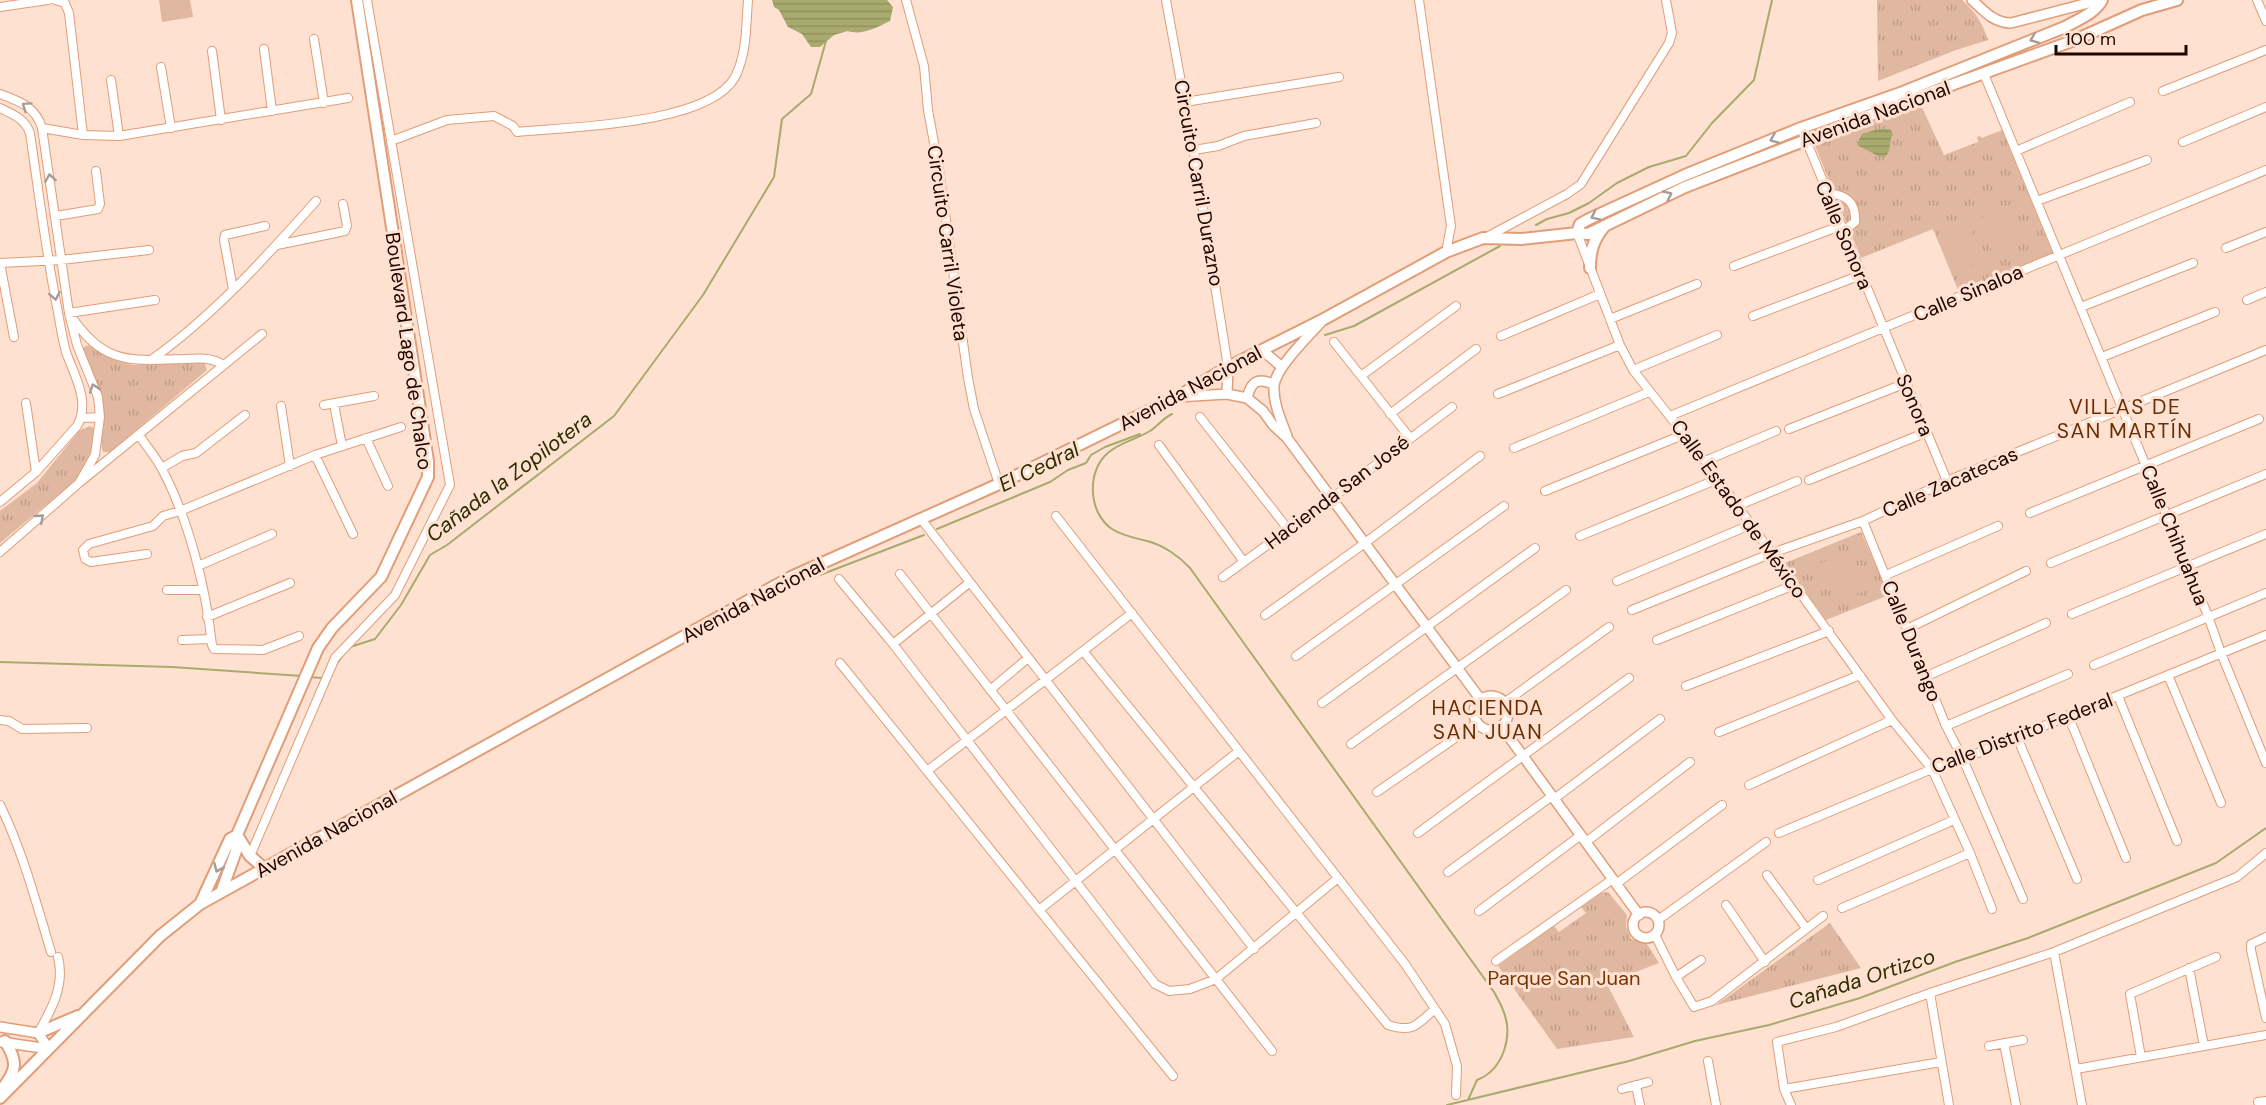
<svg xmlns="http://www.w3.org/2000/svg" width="2266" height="1105" font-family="'DM Sans',sans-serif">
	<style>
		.park { fill: url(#park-tufts) }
		.pitch { fill: #e0b7a1 }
		.water { fill: url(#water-rules) }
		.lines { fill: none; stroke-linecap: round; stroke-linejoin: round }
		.stream { stroke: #a9aa6e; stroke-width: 2 }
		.minor-casing { stroke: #e19d78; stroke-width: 10 }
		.tertiary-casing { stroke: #e19d78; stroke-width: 12 }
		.secondary-casing { stroke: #e19d78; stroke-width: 14 }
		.minor { stroke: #fff; stroke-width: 8 }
		.tertiary { stroke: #fff; stroke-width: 9 }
		.secondary { stroke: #fff; stroke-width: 10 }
		.oneway { stroke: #a59c99 }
		.labels { text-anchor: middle; stroke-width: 6; stroke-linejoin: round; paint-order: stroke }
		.street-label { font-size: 20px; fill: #1f0700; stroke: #fee1d1 }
		.park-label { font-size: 20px; fill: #783400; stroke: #fee1d1 }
		.neighbourhood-label { font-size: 21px; letter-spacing: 1.5px; fill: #692e06; stroke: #fee1d1 }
		.water-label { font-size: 21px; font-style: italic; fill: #2e2d00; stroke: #fee1d1 }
	</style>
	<defs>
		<pattern id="park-tufts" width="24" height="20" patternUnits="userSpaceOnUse" patternTransform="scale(1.5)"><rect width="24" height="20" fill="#e0b7a1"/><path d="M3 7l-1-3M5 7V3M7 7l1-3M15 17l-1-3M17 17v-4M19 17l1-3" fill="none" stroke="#c09c89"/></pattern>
		<pattern id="water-rules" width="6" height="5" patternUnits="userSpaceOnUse" patternTransform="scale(1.5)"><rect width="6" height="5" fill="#a9aa6e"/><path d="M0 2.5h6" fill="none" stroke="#91915e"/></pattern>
	</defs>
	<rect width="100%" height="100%" fill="#fee1d1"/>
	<!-- park -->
	<path class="park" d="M1877 0H1962C1976 13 1982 22 1988 40L1956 50 1878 81Z
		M1920 103 1944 155 1978 142 1977 137 1980 136 1982 138 2002 130 2053 254 1959 292 1933 229 1861 258 1815 146Z
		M88 345 110 358 133 365 204 362 207 370 110 452H103C99 439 104 423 103 408 101 391 88 366 81 349Z
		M90 426 95 429 91 451 77 479 0 543V511L37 483 79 431Z
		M1861 532 1889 595 1826 620 1785 563Z
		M1608 892 1627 915 1626 927 1631 939 1647 944 1659 963 1617 979 1609 988 1634 1037 1557 1049 1498 966 1554 926 1559 932 1586 913 1581 907 1601 893Z
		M1830 923 1861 968 1716 1005Z"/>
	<!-- pitch -->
	<path class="pitch" d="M159 0H190L193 17 162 22Z
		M2011 204 2027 241 1994 256 1978 219Z
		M1968 223 1984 260 1954 273 1938 236Z
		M1849 552 1865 590 1836 602 1821 563Z"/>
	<!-- water -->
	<path class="water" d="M772 0H887L893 7 890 21C878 27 861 36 848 31L834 35 820 47H811L802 34 788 27 779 10 774 7Z
		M1890 129 1893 134C1888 141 1892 150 1886 156L1880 157 1859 146 1858 142 1862 134 1878 129Z"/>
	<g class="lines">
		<!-- stream -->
		<path class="stream" d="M1536 225 1547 219 1569 213 1589 203 1617 183 1649 167 1686 156 1712 123 1754 80 1772 0
			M1325 335 1354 326 1500 246
			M1172 414C1163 418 1158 426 1150 431 1137 439 1121 442 1109 452 1086 470 1088 513 1112 529 1123 536 1135 538 1147 541 1163 545 1179 556 1190 568L1494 992C1497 998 1501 1004 1503 1010 1514 1036 1503 1070 1477 1080L1468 1100
			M937 529 1050 482 1068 470 1086 463 1091 455 1105 447 1140 434
			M788 590 807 580 924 535
			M350 647 375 639 401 605 430 555 447 545 614 416 703 295 774 177 782 119 811 94 826 41
			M0 662 172 667 302 676
			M335 666 346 651
			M308 677 323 678
			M1447 1105 1629 1061 1695 1041 1769 1025 1860 998 1955 962 2028 938 2216 863 2266 828"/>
		<!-- minor casing -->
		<g class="minor-casing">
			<path id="minor" d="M55 0 65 3 69 13 83 135
				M906 0 924 66 928 110 939 170 968 378 974 409 999 484
				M1166 0 1195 159 1228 367
				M1419 0 1451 226 1446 252
				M2257 0 2266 21
				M0 7 48 0
				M314 39 324 103
				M264 49 272 111
				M212 51 221 120
				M161 67 171 128
				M1984 74 2208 616 2221 653 2266 763
				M111 80 119 136
				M2163 91 2266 50
				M0 94C19 101 36 107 42 128L69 313 77 345 98 397 100 417 95 455 79 483
				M1185 102 1339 77
				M0 108C14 115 24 118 30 133 38 188 45 243 55 297 59 315 61 334 66 352 74 375 91 402 77 426L36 472 0 502
				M42 128 83 135 119 136 348 98
				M1801 128 1947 481
				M391 141 447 120 494 116 513 126 517 132C567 127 709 125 735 77 747 54 746 25 748 0
				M2183 142 2266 107
				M1194 150 1218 146 1244 136 1316 123
				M2016 151 2130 102
				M1827 193C1846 195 1856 201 1855 222L1843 231
				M2037 201 2147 160
				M56 216 98 209 100 204 96 171
				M1577 233 1620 345 1633 370 1705 461 1892 720 1932 769 1970 853 1992 909
				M1485 238 1567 194 1581 184 1669 43 1672 33 1666 0
				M277 245 345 231 347 226 343 204
				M2226 248 2266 232
				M0 263 61 260 149 250
				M0 263 14 337
				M1734 266 1840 226
				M233 289 224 240 225 235 265 226
				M155 300 69 313C103 365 128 361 184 359 199 358 211 357 224 365
				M2247 300 2266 292
				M2081 307 2193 263
				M1753 316 1861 275
				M1610 319 1697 284
				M1501 336 1600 294
				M1334 342 1410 438
				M2102 357 2215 312
				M151 360C213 316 266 257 316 201
				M1633 370 1717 335
				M1361 376 1456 306
				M1498 394 1620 345
				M26 403 36 472
				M334 404 342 446
				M324 405 374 396
				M281 406 290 466
				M1390 414 1476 349
				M1670 416C1870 335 2067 251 2266 170
				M1200 417 1288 529
				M81 418 100 417
				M1789 429 1906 383
				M139 435C146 446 156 457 162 469 189 520 206 588 212 645L214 649 263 650 299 636
				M366 438 388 486
				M1159 445 1244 562
				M1514 448 1649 392
				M315 455 353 534
				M1705 461 1776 431
				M162 468 182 456 196 453 245 415
				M1809 480 1927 432
				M1545 491 1685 434
				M1737 506 1797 481
				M2030 513 2259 419
				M1056 516 1405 964 1445 1024 1457 1066 1456 1095
				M921 519 1254 949
				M1863 521 1946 726 1963 759 2023 899
				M1580 536 1718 479
				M0 552 79 483 262 334
				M147 554 91 562 85 559 83 550 89 544 153 526 163 516 180 511 315 455 401 427
				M2051 563 2266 474
				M198 566 272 534
				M900 574 1272 1051
				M1886 575 1998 526
				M1223 577 1332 498 1452 407
				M839 579 893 644 1155 984 1169 991 1190 989 1216 979 1338 878
				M1617 581 1750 525
				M167 590H202
				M1632 610 1772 553 1863 521 1947 481 2266 350
				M1132 613 1083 651 1388 1025C1414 1033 1416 1025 1435 1009
				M2072 614 2266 534
				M1265 615 1365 543 1480 456
				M207 617 290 583
				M1907 629 2026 571
				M182 640 211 639
				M1657 640 1794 585
				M893 644 969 583
				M1296 656 1504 506
				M840 663 1173 1076
				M2094 665 2266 593
				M2168 675 2221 803
				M1927 676 2046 623
				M1686 686 1829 631
				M990 690 1028 658
				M2118 696 2177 841
				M1322 703 1535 548
				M1504 703 1609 627
				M2068 715 2126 858
				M0 720 9 721 22 729 87 728
				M1946 726 2068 674
				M1719 732 1860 675
				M2017 737 2077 879
				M1351 744 1566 590
				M927 771 1083 651
				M1749 785 1892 720
				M1377 792 1477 723
				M1554 799 1660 719
				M0 805C23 852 36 902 51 952
				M1418 833 1629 678
				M1779 833 1932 769 1963 759 2266 635
				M1586 842 1690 762
				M250 856 335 658 395 595 450 485 367 0
				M1448 872 1552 796
				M1767 875 1806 928
				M1818 880 1954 820
				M1616 884 1722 805
				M1726 905 1765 962
				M1842 908 1970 853
				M1039 910 1239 751
				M1479 911 1581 835
				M1658 920 1766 842
				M1655 935 1676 977 1694 1007 1712 1001 1823 916
				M2266 937 2251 944V950L2266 1018
				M2054 952 2082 1105
				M1496 961 1613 879
				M2189 968 2204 1046
				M1676 977 1701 960
				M1930 993 1949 1105
				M38 1033C52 1009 65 985 58 957
				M2004 1043 2016 1105
				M1989 1046 2023 1040
				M2141 1057 2130 994 2216 957
				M1708 1061 1716 1105
				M2076 1069 2266 1035
				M1636 1085 1640 1105
				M1622 1089 1648 1082
				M1784 1089 1941 1062
				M2258 1102 2266 1101
				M1791 1105 1784 1089 1777 1042 1836 1027 1930 993 2054 952 2237 877 2266 853"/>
		</g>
		<!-- tertiary casing -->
		<g class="tertiary-casing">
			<path id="tertiary" d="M1972 0C1984 11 1994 23 2011 23L2100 0
				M1262 350 1282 367
				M1227 394 1228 367
				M1177 397 1227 394 1247 398 1263 411 1273 425 1287 438 1481 700
				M1247 398C1251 382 1257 377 1273 384
				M1287 436C1281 420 1273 403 1274 386 1275 368 1309 336 1321 322
				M1474 713a17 17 0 1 1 34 0a17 17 0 1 1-34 0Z
				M1501 726 1639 915
				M1633 925a13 13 0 1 1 26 0a13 13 0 1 1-26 0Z
				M0 1027 38 1033 49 1049
				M1 1042 49 1049"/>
		</g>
		<!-- secondary casing -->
		<g class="secondary-casing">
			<path id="secondary" d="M1577 233 1580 224 1589 219 1685 175 1801 128 1903 92 2065 27C2079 19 2094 14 2102 0
				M1590 268C1590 252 1593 240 1604 227
				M237 835 250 856 265 869
				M222 890 236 851 237 835 318 648 332 628 381 577 428 477V461L357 0
				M201 902 230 839 237 835
				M38 1033 78 1016
				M2 1089C17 1070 18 1062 5 1041
				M0 1098 160 936 200 904 791 577 999 484 1177 397 1228 367 1324 319 1446 252 1483 238 1522 239 1577 233 1588 234 1685 187 1899 104 2075 40 2142 10 2177 0"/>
		</g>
		<!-- minor -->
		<use href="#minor" class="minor"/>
		<!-- tertiary -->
		<use href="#tertiary" class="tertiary"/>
		<!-- secondary -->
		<use href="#secondary" class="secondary"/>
	</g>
	<!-- one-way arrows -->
	<defs><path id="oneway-chevron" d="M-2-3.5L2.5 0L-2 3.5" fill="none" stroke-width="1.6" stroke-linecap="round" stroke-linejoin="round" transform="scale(1.5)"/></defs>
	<g class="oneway">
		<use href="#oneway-chevron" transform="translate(2034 39) rotate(158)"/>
		<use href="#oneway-chevron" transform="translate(26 106) rotate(-145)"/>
		<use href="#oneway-chevron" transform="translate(1774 139) rotate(158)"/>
		<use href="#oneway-chevron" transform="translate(50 178) rotate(-99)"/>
		<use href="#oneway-chevron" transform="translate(1668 195) rotate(-25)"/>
		<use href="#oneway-chevron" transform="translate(1595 216) rotate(154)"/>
		<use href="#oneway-chevron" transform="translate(55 296) rotate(79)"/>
		<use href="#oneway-chevron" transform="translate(94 388) rotate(-109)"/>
		<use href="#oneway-chevron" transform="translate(40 518) rotate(-41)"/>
		<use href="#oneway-chevron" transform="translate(218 868) rotate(114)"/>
	</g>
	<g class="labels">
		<!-- street labels -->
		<g class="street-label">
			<text transform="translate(1875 114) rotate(-20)" y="7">Avenida Nacional</text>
			<text transform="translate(1199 183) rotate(80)" y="7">Circuito Carril Durazno</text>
			<text transform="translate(1844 235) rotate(67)" y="7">Calle Sonora</text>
			<text transform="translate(948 243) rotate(82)" y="7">Circuito Carril Violeta</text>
			<text transform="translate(1968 293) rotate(-23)" y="7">Calle Sinaloa</text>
			<text transform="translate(409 351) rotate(82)" y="7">Boulevard Lago de Chalco</text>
			<text transform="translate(1190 388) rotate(-28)" y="7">Avenida Nacional</text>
			<text transform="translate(1915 405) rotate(67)" y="7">Sonora</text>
			<text transform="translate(1950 482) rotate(-24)" y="7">Calle Zacatecas</text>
			<text transform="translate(1337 492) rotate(-37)" y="7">Hacienda San José</text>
			<text transform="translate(1739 509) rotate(54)" y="7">Calle Estado de México</text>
			<text transform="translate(2175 535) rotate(68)" y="7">Calle Chihuahua</text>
			<text transform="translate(753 600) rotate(-28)" y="7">Avenida Nacional</text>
			<text transform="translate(1912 641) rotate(68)" y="7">Calle Durango</text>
			<text transform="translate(2022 733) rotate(-21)" y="7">Calle Distrito Federal</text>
			<text transform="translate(326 834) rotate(-29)" y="7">Avenida Nacional</text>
		</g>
		<!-- park labels -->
		<g class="park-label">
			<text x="1564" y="985">Parque San Juan</text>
		</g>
		<!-- neighbourhood labels -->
		<g class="neighbourhood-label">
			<text x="2125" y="414">VILLAS DE<tspan x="2125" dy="24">SAN MARTÍN</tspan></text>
			<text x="1488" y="715">HACIENDA<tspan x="1488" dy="24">SAN JUAN</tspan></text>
		</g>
		<!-- water labels -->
		<g class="water-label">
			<text transform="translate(1039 467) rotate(-26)" y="7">El Cedral</text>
			<text transform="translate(509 477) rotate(-37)" y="7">Cañada la Zopilotera</text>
			<text transform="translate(1862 979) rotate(-18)" y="7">Cañada Ortizco</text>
		</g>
	</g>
	<!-- scale -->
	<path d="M2056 45v9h130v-9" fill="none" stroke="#1f0700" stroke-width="3"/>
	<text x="2065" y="45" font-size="18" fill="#1f0700" stroke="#fee1d1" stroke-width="4.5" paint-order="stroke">100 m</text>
</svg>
